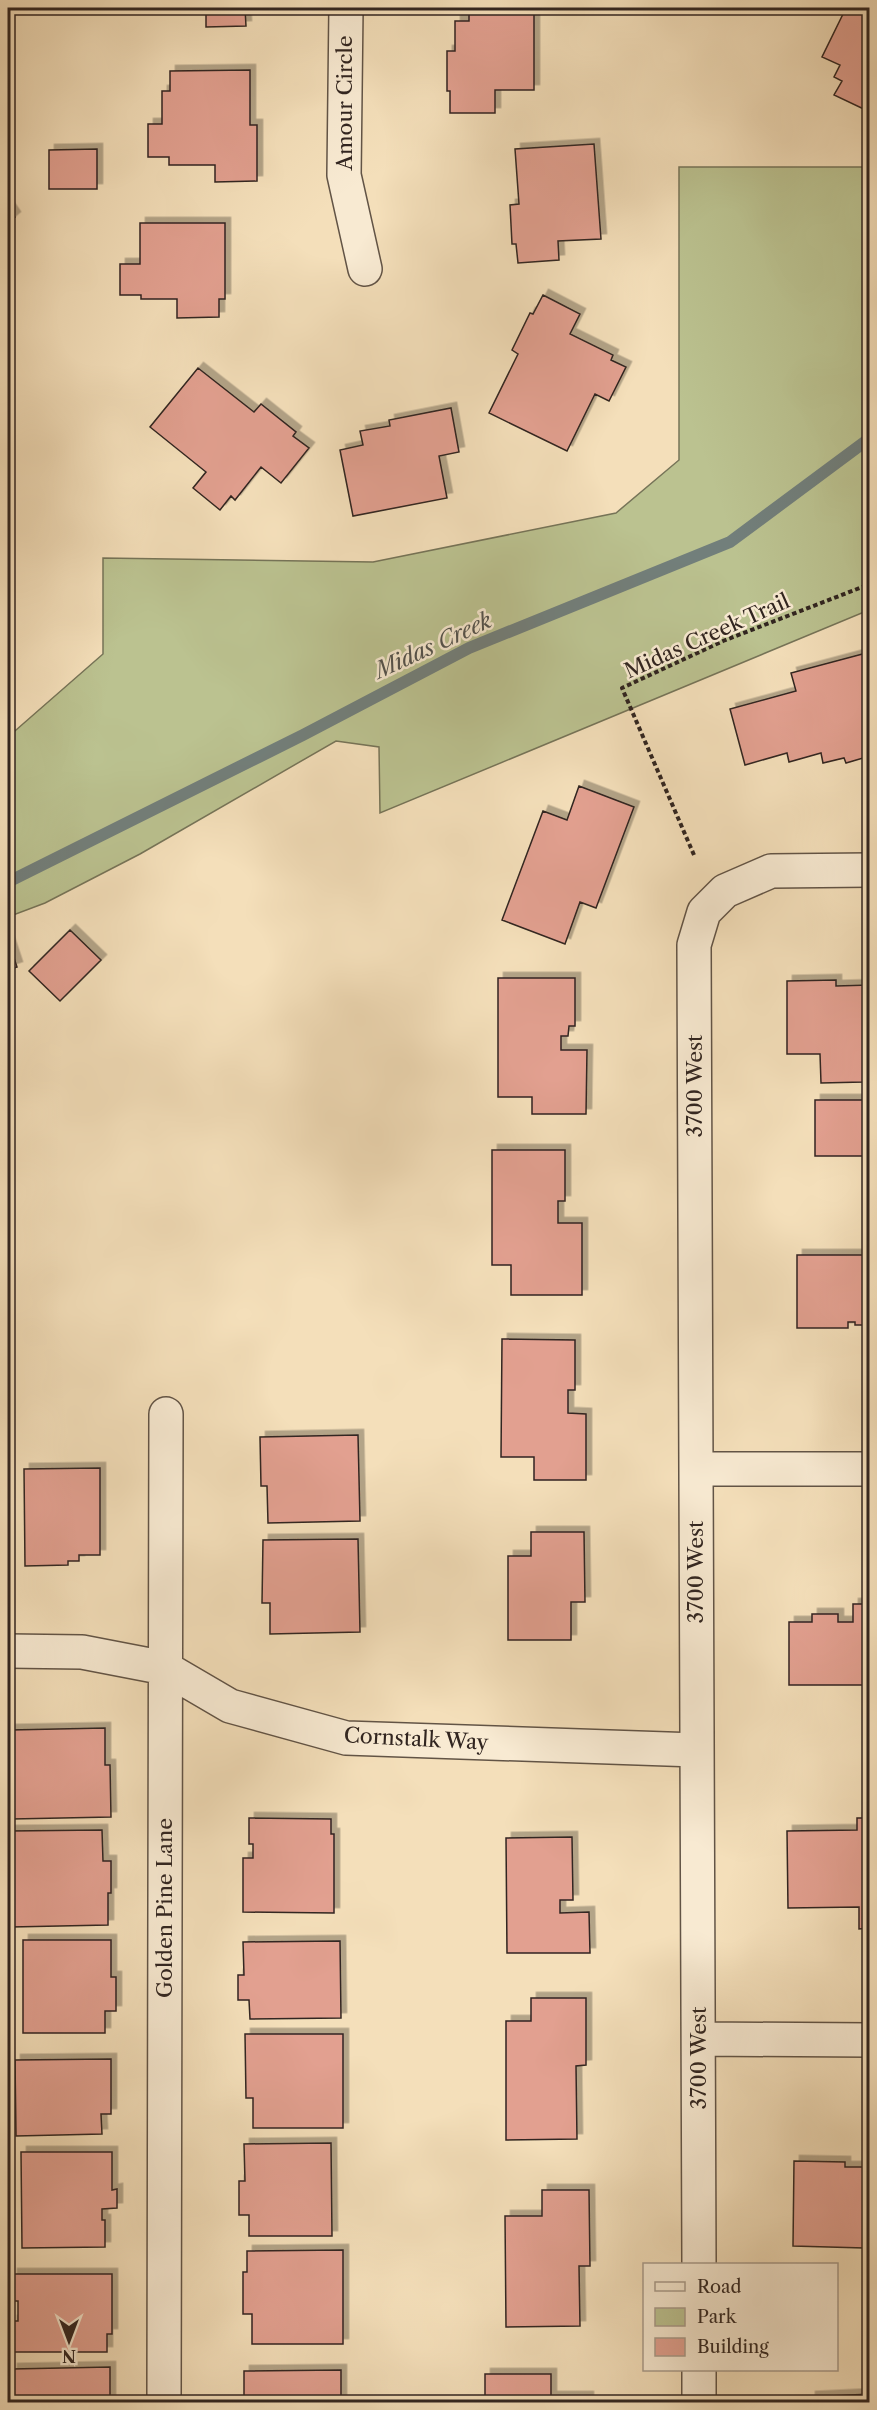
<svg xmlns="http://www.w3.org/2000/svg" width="877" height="2410" font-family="'Libre Caslon Text',serif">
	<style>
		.green { fill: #bbc290; stroke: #767458; stroke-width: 1.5 }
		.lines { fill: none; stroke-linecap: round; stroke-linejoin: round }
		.stream { stroke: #727f7b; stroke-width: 12 }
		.building { fill: #e2a090; stroke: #312520; stroke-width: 1.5; filter: url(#shadow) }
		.street-casing { stroke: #625446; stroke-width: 36 }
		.path { stroke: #312520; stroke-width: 4; stroke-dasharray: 4.5 3; stroke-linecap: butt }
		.street { stroke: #f8ead2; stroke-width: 33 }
		.labels { text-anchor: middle; stroke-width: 5; stroke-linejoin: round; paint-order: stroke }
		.street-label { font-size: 21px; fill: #312520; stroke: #f8ead2 }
		.water-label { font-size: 22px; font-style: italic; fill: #52524d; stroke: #f8ead2 }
	</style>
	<defs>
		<filter id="shadow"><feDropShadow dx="5.5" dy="-5.5" stdDeviation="0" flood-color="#0004"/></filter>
	</defs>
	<rect width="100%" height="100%" fill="#f4dfba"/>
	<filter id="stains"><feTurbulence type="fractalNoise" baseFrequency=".00333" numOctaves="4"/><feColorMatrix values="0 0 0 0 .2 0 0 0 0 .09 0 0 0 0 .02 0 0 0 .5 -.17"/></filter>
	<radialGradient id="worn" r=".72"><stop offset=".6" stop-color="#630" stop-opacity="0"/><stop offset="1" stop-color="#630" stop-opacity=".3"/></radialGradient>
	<!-- green -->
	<path class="green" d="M679 167H869V610L380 813 379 747 336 741 140 854 45 903 8 917V737L103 654V558L373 562 616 513 679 460Z"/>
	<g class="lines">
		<!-- stream -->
		<path class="stream" d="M8 882 303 735 469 648 730 542 870 438"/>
	</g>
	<!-- building -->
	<path class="building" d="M169 8H256H245L246 26 206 27V8Z
		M469 8H534V90H495V113H450V91H447V51H455V21H469Z
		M846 8H870V112L834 95 842 81 834 77 840 65 822 57Z
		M250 70V125H257V181L215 182V165H169V157H148V124H162V91H170V71Z
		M594 144 601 239 558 241 559 260 518 263 516 244H512L510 205 519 204 515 149Z
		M97 149V189H49V150Z
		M8 207 15 217 8 223Z
		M140 223H225V299H219V317L177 318V299H141V295H120V264H140Z
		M543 295 580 314 570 334 613 355 611 360 626 367 609 401 595 394 567 451 489 413 518 354 512 350 530 313 533 314Z
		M198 368 254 412 261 404 296 432 293 436 309 448 281 483 261 467 235 500 231 496 220 510 193 488 206 472 150 427Z
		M451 408 459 452 439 456 447 498 353 516 340 450 363 445 360 431 390 426 389 420Z
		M870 652V719L865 721 870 737V756L846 763 844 758 823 763 821 753 789 762 787 753 745 765 730 709 796 691 791 673Z
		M579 786 634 807 596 908 580 902 565 944 502 920 543 811 567 820Z
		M70 930 101 960 60 1001 29 971Z
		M8 940 17 967 8 970Z
		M498 978H575V1026H569L568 1036H561V1050H587L586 1114H532V1097H498Z
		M836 980V986L870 985V1056H863V1082L821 1083 820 1054H787V981Z
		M815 1100H870V1156H815Z
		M492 1150H565V1201H558V1223H582V1295H511V1265H492Z
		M863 1226H870V1325H855V1322H848V1328H797V1255H863Z
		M502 1339 575 1340V1390H568V1413L586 1414V1480H534V1457H501Z
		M358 1435 360 1521 268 1523 267 1486H261L260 1437Z
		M100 1468V1555H79V1561H68V1565L25 1566 24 1469Z
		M531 1532H584L585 1602H571V1640H508V1556H531Z
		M358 1539 360 1632 270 1634V1603H262L263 1540Z
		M853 1604H870V1705L865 1698V1685H789V1622H812V1614H838V1622H853Z
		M105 1728V1765H110L111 1817 12 1819 10 1730Z
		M249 1818 331 1819V1834H334V1913L243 1912V1858H253V1844H249Z
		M857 1818H870V1928L859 1929V1907L788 1908 787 1831 857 1830Z
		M102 1830 103 1861H111V1893H108V1925L11 1927 9 1831Z
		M572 1837 573 1900H560V1913L589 1912 590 1953H507L506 1838Z
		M23 1940H111V1977H116V2011H105V2033H23Z
		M340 1941 341 2018 250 2019 249 2000H238V1975H244L243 1942Z
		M531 1998H586V2065L576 2066 577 2139 506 2140V2021H531Z
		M245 2034H343V2128H253V2098H246Z
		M111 2059V2114H101L102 2134 16 2136 15 2060Z
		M331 2143 332 2236H249V2215H239V2181H245L244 2144Z
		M21 2152H112V2190L117 2189V2208L102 2209V2220H105V2247L22 2248Z
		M794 2161 845 2162V2167H870V2258H864V2248L793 2246Z
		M542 2190H589L590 2266H579L580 2326 506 2327 505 2216H542Z
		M343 2250V2344H252V2314H243V2272H247V2251Z
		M12 2274H112V2334H107V2352H12V2321H18V2301H12Z
		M110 2367V2402H12V2369Z
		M341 2370V2402H244V2371Z
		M485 2374H551V2397H588V2402H485Z
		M870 2394V2402H810V2397Z"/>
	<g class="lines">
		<!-- street casing -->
		<g class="street-casing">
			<path id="street" d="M346 8 344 175 365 269
				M696 1469H870
				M8 1651 82 1652 165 1668 230 1706 346 1738 696 1750
				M699 2039 870 2040
				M699 2264 694 945 704 912 725 891 771 871 870 870
				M164 2402 166 1414
				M699 2402V2370"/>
		</g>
		<!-- path -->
		<path class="path" d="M694 855 622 688 723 641 870 584"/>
		<!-- street -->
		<use href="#street" class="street"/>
	</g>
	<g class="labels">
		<!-- street labels -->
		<g class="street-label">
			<text transform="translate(345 103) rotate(-90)" y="7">Amour Circle</text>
			<text transform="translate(707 636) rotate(-24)" y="7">Midas Creek Trail</text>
			<text transform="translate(695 1086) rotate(-90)" y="7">3700 West</text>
			<text transform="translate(696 1572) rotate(-90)" y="7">3700 West</text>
			<text transform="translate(416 1739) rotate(3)" y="7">Cornstalk Way</text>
			<text transform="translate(165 1908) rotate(-90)" y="7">Golden Pine Lane</text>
			<text transform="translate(699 2058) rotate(-90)" y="7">3700 West</text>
		</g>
		<!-- water labels -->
		<g class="water-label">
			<text transform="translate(433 645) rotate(-25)" y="8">Midas Creek</text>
		</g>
	</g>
	<!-- margin -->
	<rect width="877" height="2410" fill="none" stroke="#f4dfba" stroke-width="30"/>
	<rect x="9" y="9" width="859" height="2392" fill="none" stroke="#312520" stroke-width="3"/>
	<rect x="15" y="15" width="847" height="2380" fill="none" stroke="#312520" stroke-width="1.5"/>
	<!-- legend -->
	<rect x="643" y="2263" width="195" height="108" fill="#f8ead2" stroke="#a89b8b" stroke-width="1.5"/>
	<rect x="655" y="2282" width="30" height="9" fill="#f8ead2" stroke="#a89b8b" stroke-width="1.5"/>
	<text x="697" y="2293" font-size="18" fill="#312520">Road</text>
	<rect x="655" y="2308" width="30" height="18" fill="#bbc290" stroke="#a89b8b" stroke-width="1.5"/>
	<text x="697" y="2323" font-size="18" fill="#312520">Park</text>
	<rect x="655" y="2338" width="30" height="18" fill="#e2a090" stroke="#a89b8b" stroke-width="1.5"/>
	<text x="697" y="2353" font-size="18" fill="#312520">Building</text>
	<!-- north arrow -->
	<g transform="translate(69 2341) rotate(180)" stroke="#f8ead2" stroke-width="4.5" paint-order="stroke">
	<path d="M0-4.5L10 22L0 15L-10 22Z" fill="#312520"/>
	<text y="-9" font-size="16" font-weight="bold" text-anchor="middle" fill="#312520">N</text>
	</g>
	<rect width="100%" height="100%" filter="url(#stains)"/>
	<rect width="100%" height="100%" fill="url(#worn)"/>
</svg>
